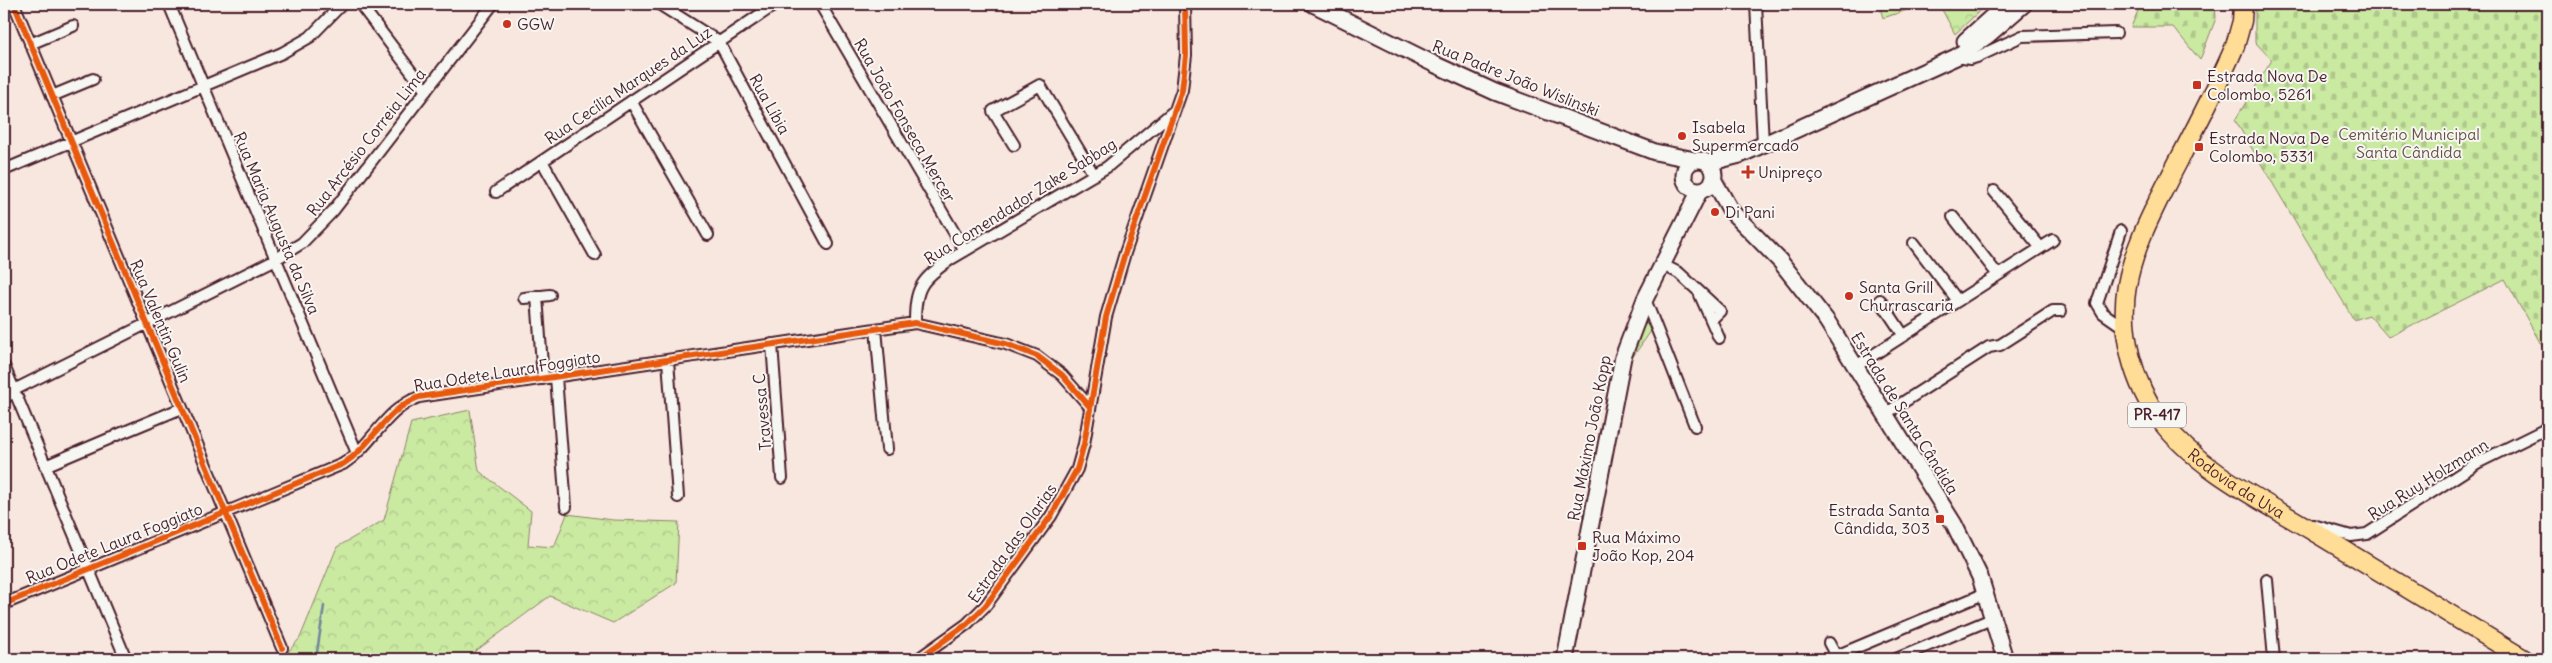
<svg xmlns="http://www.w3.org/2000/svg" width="2552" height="663" font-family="Delius,sans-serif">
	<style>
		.grass { fill: url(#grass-tufts); stroke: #8a8466 }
		.forest { fill: url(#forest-crowns); stroke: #8a8466 }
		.cemetery { fill: url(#cemetery-stones); stroke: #8a8466 }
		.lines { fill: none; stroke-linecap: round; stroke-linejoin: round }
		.stream { stroke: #70869e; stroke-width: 2.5 }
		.minor-casing { stroke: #4a1f2b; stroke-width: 14 }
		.secondary-casing { stroke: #4a1f2b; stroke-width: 19 }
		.trunk-casing { stroke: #4a1f2b; stroke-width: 21 }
		.minor { stroke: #f6f6f2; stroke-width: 10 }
		.secondary { stroke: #f6f6f2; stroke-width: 15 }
		.trunk { stroke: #ffdd96; stroke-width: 18 }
		.cycleway-casing { stroke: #f6f6f2; stroke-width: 9 }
		.cycleway { stroke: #e8590c; stroke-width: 6 }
		.poi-dot { fill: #c8321e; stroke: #f6f6f2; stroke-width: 2 }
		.labels { text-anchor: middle; stroke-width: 4; stroke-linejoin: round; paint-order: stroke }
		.shield { fill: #f6f6f2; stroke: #7e6067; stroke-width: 1 }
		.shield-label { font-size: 15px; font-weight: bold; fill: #4a1f2b }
		.poi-label { font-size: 16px; fill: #4a1f2b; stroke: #f6f6f2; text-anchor: start }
		.street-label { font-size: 16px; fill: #4a1f2b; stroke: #f6f6f2 }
		.park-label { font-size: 16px; fill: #6a5248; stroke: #f6f6f2 }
	</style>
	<defs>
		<pattern id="grass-tufts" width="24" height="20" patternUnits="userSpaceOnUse" patternTransform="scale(1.25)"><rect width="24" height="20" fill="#cae9a1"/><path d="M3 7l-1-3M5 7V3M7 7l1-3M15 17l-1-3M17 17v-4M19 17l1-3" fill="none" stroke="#afc78b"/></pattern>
		<pattern id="forest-crowns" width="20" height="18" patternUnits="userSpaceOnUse" patternTransform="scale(1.25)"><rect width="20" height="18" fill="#cae9a1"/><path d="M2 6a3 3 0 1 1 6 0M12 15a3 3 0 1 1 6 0" fill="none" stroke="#afc78b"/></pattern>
		<pattern id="cemetery-stones" width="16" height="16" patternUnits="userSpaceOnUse" patternTransform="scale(1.25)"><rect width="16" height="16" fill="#cae9a1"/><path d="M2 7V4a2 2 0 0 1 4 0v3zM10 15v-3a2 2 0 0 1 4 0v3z" fill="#afc78b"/></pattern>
	</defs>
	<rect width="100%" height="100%" fill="#f8e7df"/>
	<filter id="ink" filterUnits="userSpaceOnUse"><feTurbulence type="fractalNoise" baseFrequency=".02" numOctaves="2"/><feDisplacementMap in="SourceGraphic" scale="10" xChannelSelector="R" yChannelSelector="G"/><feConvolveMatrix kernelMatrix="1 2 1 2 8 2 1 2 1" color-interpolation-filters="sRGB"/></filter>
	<g filter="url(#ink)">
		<!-- grass -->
		<path class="grass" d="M1645 319 1651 331 1632 358 1631 352Z"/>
		<!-- forest -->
		<path class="forest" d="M1879 4H1905L1907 10 1883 18Z
			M1939 4H1987L1955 34Z
			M470 410 479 471 531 511 528 545 554 547 567 514 613 520 679 522 676 583 613 623 550 596 465 659H282L300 638 337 547 384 520 411 423Z"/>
		<!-- cemetery -->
		<path class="cemetery" d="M2141 4H2215L2216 18 2200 60 2173 27H2131Z
			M2255 4H2548V357L2505 279 2388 337 2369 315 2354 320 2235 120 2272 60 2255 42Z"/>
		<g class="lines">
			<!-- stream -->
			<path class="stream" d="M316 659 324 606"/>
			<!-- minor casing -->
			<g class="minor-casing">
				<path id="minor" d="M14 4 282 648
					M169 4 357 453
					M360 4 426 91
					M659 4 719 42 828 244
					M820 4 965 251
					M1756 4 1763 144
					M30 44 73 26
					M1956 57 1970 59 1977 57 2022 36 2116 33
					M52 96 93 79
					M631 101 708 235
					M1014 145 993 111 1040 85 1094 175
					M542 161 595 255
					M4 170 282 53 310 37 342 4
					M1994 191 2041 248
					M496 192 776 4
					M1953 217 1998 275
					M2121 231 2097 303 2103 313 2126 329
					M1914 243 1958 301
					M1661 264 1679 273 1720 311 1711 320
					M1700 295 1719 338
					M537 296 543 379
					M524 298 550 295
					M1645 299 1695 426
					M1880 300 1904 336
					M915 323C915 287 921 280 951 259L1107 167 1175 110
					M876 329 887 449
					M772 344 782 478
					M668 360 678 497
					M4 366 126 659
					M1856 366 2053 240
					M556 377 566 507
					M4 399 14 390 276 259 302 243 333 211 493 4
					M1885 414 1989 347 2000 345 2053 311H2061
					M117 435 182 408
					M45 466 111 438
					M2313 525 2351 536 2367 534 2477 463 2548 428
					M2267 580 2274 659
					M4 604 343 464C373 445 384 410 419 397L915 323 1006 344 1037 356 1062 375 1090 407
					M1829 643 1836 656 1986 593
					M918 659 967 624 986 605 1051 516 1077 469 1084 444 1106 317 1125 253 1182 90 1186 55 1185 4
					M1896 659 1994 618"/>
			</g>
			<!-- secondary casing -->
			<g class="secondary-casing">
				<path id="secondary" d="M1313 4 1436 65 1495 92 1655 152 1695 160
					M1965 41 2006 4
					M1684 175a15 15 0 1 1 30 0a15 15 0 1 1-30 0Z
					M1708 163 1740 155 1956 57 1987 36 2024 4
					M1713 179 1731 211 1780 261 1827 321 1954 524 1980 577 2005 659
					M1565 659 1623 357 1645 299 1700 190"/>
			</g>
			<!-- trunk casing -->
			<g class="trunk-casing">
				<g id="trunk">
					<path id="s1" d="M2243 4 2242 21 2235 46C2215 92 2192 135 2169 179 2152 213 2134 247 2127 285 2119 331 2133 384 2161 421 2198 469 2259 499 2311 530 2382 573 2453 616 2524 659"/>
				</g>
			</g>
			<!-- minor -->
			<use href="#minor" class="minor"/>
			<!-- secondary -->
			<use href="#secondary" class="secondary"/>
			<!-- trunk -->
			<use href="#trunk" class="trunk"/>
			<!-- cycleway casing -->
			<g class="cycleway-casing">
				<path id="cycleway" d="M14 4 282 648
					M4 604 343 464C373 445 384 410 419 397L915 323 1006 344 1037 356 1062 375 1090 407
					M918 659 967 624 986 605 1051 516 1077 469 1084 444 1106 317 1125 253 1182 90 1186 55 1185 4"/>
			</g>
			<!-- cycleway -->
			<use href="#cycleway" class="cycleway"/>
		</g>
	</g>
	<!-- markers -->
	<g class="poi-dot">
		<circle cx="507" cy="24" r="5"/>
		<rect x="2192" y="80" width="10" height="10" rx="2.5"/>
		<circle cx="1682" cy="136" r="5"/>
		<rect x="2194" y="142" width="10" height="10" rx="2.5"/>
		<path d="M1745.5 164.5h5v5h5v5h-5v5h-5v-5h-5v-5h5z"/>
		<circle cx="1715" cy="212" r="5"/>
		<circle cx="1849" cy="296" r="5"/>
		<rect x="1935" y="514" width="10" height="10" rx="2.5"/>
		<rect x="1577" y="541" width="10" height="10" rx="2.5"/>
	</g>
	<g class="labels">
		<!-- shield labels -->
		<rect class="shield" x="2128" y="402.5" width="58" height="25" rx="4"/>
		<g class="shield-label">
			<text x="2157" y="420">PR-417</text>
		</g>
		<!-- poi labels -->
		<g class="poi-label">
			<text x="517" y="30">GGW</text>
			<text x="2207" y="82">Estrada Nova De<tspan x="2207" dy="18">Colombo, 5261</tspan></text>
			<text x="1692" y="133">Isabela<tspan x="1692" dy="18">Supermercado</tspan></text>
			<text x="2209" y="144">Estrada Nova De<tspan x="2209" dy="18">Colombo, 5331</tspan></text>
			<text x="1758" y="178">Unipreço</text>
			<text x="1725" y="218">Di Pani</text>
			<text x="1859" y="293">Santa Grill<tspan x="1859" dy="18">Churrascaria</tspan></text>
			<text x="1930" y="516" text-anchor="end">Estrada Santa<tspan x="1930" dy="18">Cândida, 303</tspan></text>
			<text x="1592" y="543">Rua Máximo<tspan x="1592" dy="18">João Kop, 204</tspan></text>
		</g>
		<!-- street labels -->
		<g class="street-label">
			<text transform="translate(1516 78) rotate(22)" y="6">Rua Padre João Wislinski</text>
			<text transform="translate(628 85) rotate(-34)" y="6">Rua Cecília Marques da Luz</text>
			<text transform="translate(770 104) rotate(61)" y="6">Rua Líbia</text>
			<text transform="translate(905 120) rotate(60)" y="6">Rua João Fonseca Mercer</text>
			<text transform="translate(366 142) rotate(-52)" y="6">Rua Arcésio Correia Lima</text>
			<text transform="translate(1020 201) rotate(-32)" y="6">Rua Comendador Zake Sabbag</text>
			<text transform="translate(277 223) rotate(67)" y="6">Rua Maria Augusta da Silva</text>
			<text transform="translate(161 321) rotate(67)" y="6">Rua Valentin Gulin</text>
			<text transform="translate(507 371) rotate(-9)" y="6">Rua Odete Laura Foggiato</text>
			<text transform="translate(762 412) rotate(-95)" y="6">Travessa C</text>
			<text transform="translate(1905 413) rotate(58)" y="6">Estrada de Santa Cândida</text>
			<text transform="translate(1589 438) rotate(-79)" y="6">Rua Máximo João Kopp</text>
			<text transform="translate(2428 479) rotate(-32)" y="6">Rua Ruy Holzmann</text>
			<text dy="6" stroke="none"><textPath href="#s1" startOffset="548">Rodovia da Uva</textPath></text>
			<text transform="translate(114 543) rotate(-22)" y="6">Rua Odete Laura Foggiato</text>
			<text transform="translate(1012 543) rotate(-55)" y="6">Estrada das Olarias</text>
		</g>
		<!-- park labels -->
		<g class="park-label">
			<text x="2409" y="140">Cemitério Municipal<tspan x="2409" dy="18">Santa Cândida</tspan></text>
		</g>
	</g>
	<!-- margin -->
	<rect width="2552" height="663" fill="none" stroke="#f6f6f2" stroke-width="20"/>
	<rect x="10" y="10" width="2532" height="643" fill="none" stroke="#4a1f2b" stroke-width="2" filter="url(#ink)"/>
</svg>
